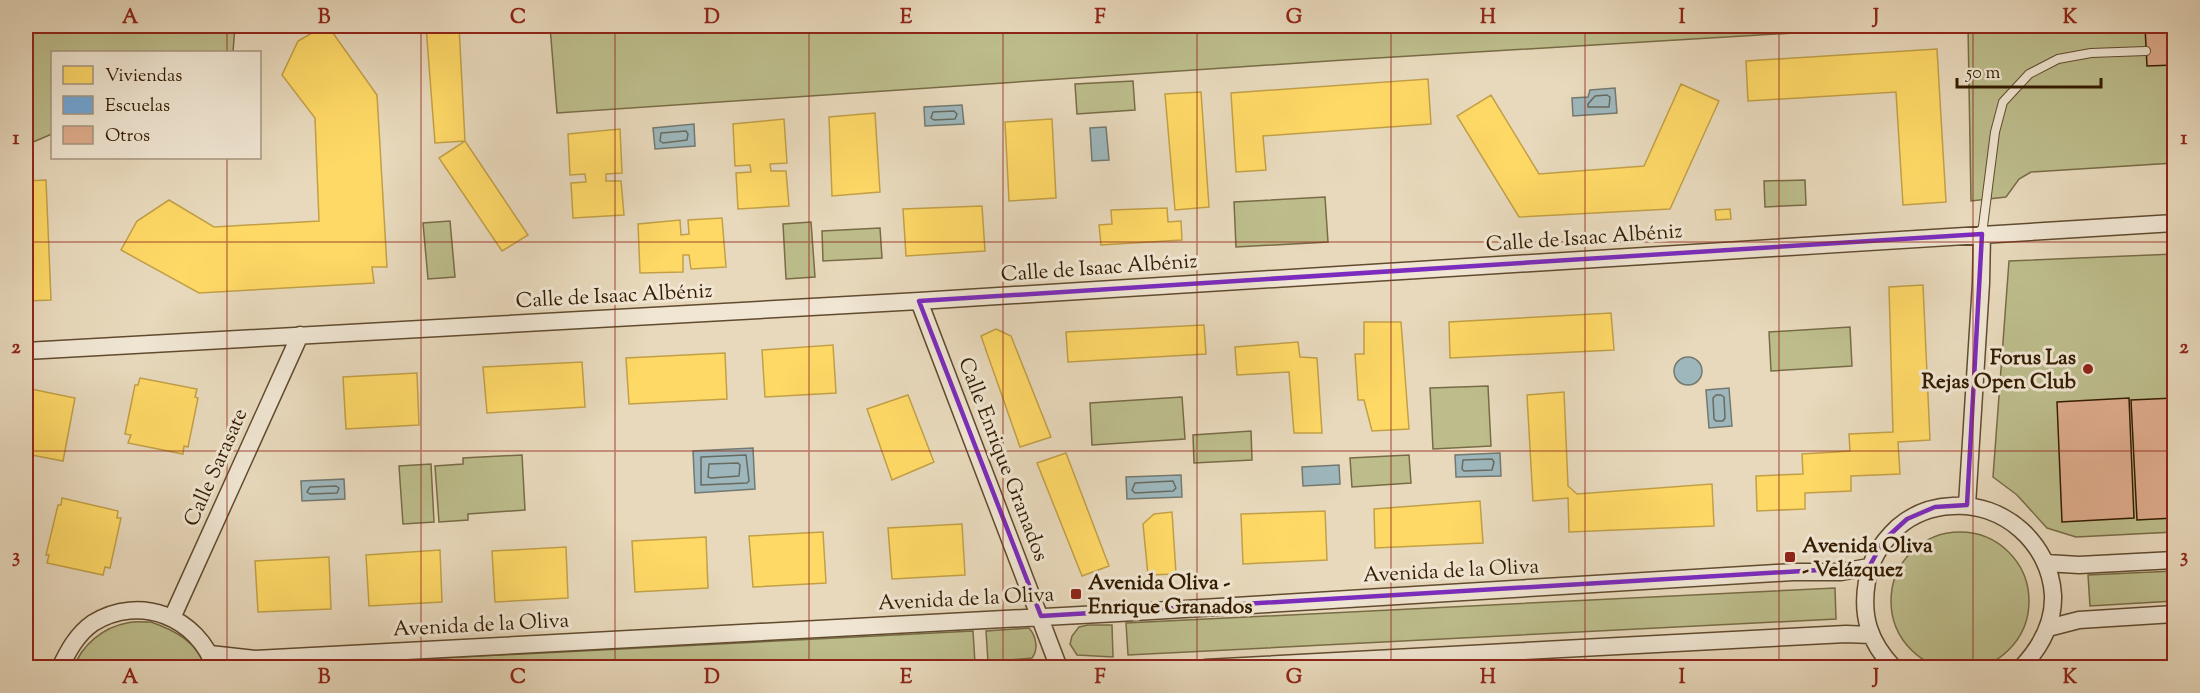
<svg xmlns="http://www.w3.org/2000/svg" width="2200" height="693" font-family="'Sorts Mill Goudy',serif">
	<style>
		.green { fill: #bdbd8c; stroke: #786c46; stroke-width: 1.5 }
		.water { fill: #9db7bd; stroke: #737971; stroke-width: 1.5 }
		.homes { fill: #ffd966; stroke: #c2a047; stroke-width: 1.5 }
		.schools { fill: #6fa8dc; stroke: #5d7e9a; stroke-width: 1.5 }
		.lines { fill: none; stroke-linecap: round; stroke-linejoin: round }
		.shore { stroke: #686a5e; stroke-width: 1.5 }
		.building { fill: #dfac8d; stroke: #341c00; stroke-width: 1.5 }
		.lane-casing { stroke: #614b2f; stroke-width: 10 }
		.street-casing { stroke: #614b2f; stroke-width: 19 }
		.lane { stroke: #f0e6d3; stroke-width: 8 }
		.street { stroke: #f0e6d3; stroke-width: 16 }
		.marked { fill: none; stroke: #7b2cbf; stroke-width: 4.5; stroke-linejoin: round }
		.grid { fill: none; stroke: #8f2418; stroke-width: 1.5; stroke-opacity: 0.55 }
		.poi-dot { fill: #8f2418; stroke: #f0e6d3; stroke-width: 2 }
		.labels { text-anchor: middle; stroke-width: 6; stroke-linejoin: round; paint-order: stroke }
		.street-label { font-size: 21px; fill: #341c00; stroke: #f0e6d3 }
		.poi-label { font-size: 21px; font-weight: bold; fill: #341c00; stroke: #f0e6d3; text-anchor: start }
		.neatline { fill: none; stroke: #8f2418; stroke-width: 2 }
		.grid-label { font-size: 20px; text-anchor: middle; font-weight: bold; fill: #8f2418 }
	</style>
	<rect width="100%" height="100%" fill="#e8d9bc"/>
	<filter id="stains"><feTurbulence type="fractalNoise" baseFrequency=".00333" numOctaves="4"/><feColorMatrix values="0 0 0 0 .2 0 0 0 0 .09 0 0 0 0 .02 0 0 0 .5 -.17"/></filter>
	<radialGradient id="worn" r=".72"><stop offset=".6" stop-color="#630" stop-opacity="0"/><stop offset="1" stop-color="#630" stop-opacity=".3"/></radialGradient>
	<!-- green -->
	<path class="green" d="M26 26H235L233 52H52V134L26 145Z
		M550 26H1910L1344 60 557 113Z
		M1968 26H2174V163L2031 172 2019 179 2006 197 1971 201Z
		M1133 81 1135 110 1077 114 1075 84Z
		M1805 180 1806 205 1765 207 1764 181Z
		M1325 197 1328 242 1236 247 1234 202Z
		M450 221 455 277 428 279 423 223Z
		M811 222 815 277 786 279 783 224Z
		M880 228 882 258 823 261 822 231Z
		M2174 254V532L2076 537 2047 528 2017 495 1993 477 2009 261Z
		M1850 327 1852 366 1771 371 1769 332Z
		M1488 386 1491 446 1433 449 1430 388Z
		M1182 397 1185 439 1092 445 1090 403Z
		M1251 431 1252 460 1194 463 1193 435Z
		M522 455 525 510 468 514V520L439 522 435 466 463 464V458Z
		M1409 455 1411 483 1352 487 1350 458Z
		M431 464 434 522 403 524 399 466Z
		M1891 601a69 69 0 1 1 138 0a69 69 0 1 1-138 0Z
		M2174 571V601L2090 606 2088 575Z
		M1835 588 1836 619 1128 655 1126 623Z
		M151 622C174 630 198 642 205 667L74 668C81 645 104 627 127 623 134 621 143 622 151 622Z
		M1088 625H1112L1113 657 1077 655 1070 644 1072 636 1079 627Z
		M1029 628C1036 636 1039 649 1032 658L988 662 986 631Z
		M973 631 975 663 890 668 266 667Z"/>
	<!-- water -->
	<path class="water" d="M1615 88 1617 113 1573 116 1572 98 1588 97 1590 90Z
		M962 105 964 124 925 126 924 107Z
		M694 124 695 146 655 149 653 128Z
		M1106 127 1109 160 1092 161 1090 128Z
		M1674 371a14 14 0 1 1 28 0a14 14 0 1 1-28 0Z
		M1729 388 1732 426 1709 428 1706 390Z
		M753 448 755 489 695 493 693 451Z
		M1500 453 1501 476 1456 477 1455 455Z
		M1339 465 1340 484 1303 486 1302 467Z
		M1181 475 1182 497 1127 499 1126 477Z
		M344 479 345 499 302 501 301 481Z"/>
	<!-- homes -->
	<path class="homes" d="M324 26H328L377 95 387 267H372L374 283 199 293 121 250 137 221 169 200 214 227 319 221 315 118 282 75 298 41Z
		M426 26H459L465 141 435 143Z
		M1937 49 1946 202 1903 205 1896 92 1748 101 1746 61Z
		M1428 79 1431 124 1263 136 1266 170 1236 172 1231 93Z
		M1681 84 1719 101 1670 209 1519 217 1457 116 1491 95 1539 174 1644 166Z
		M1201 92 1209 207 1175 210 1165 94Z
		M875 113 880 192 832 196 829 117Z
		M784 119 787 163 770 164 771 171H786L789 206 738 209 736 173 751 172 750 165 735 166 733 124Z
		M1052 119 1056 198 1009 201 1005 122Z
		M620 129 622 173 606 174V181H621L624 215 573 218 571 183 586 182 585 174 570 175 568 134Z
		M465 141 528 235 502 251 439 158Z
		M46 180 51 300 26 301V181Z
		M982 206 985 251 906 256 903 209Z
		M1167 208 1168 222 1181 221 1182 240 1101 245 1099 225 1112 224 1111 210Z
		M1730 209 1731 219 1716 220 1715 210Z
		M722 218 726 267 691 269 689 255H683V272L640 273 638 224 680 220 681 235 689 234 688 220Z
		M1923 285 1930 440 1898 442 1900 474 1851 476V491L1805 493V509L1757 511 1756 476 1803 474 1802 454 1850 451 1849 434 1893 432 1889 287Z
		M1611 313 1614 350 1450 358 1449 322Z
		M1364 322H1401L1409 429 1372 431 1364 400H1358L1355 354H1364Z
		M1204 325 1206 354 1068 362 1066 332Z
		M996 329 1011 336 1051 437 1020 447 981 336Z
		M1298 342 1300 357 1317 358 1322 433H1294L1289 372 1237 375 1235 347Z
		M833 345 836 393 765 397 762 350Z
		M725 353 727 399 629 404 626 358Z
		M582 362 585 407 487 413 483 367Z
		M417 373 419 425 346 429 343 377Z
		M140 378 197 389 195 397 198 398 188 447 184 446 183 454 128 443 131 435 125 434 135 385H138Z
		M26 388 75 398 63 461 26 454Z
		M1564 392 1568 486 1577 494 1712 484 1714 526 1569 532 1568 498 1533 501 1527 395Z
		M908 395 934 462 892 480 867 409Z
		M1066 453 1109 566 1082 576 1037 463Z
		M62 498 118 511 117 518H121L110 568 105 567 103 575 47 563 49 555H46L58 505H61Z
		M1480 501 1483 543 1375 548 1374 509Z
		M1325 511 1327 560 1243 564 1241 514Z
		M1172 512 1176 574 1148 575 1143 524 1154 514Z
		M962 524 965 575 892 579 888 528Z
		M823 532 826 583 753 587 749 536Z
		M706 537 708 588 635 592 632 541Z
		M566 547 568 598 495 602 492 551Z
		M440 550 442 602 369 606 366 555Z
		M329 557 331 609 258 612 255 561Z
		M26 591 32 592 29 601H33L26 636Z"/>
	<!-- schools -->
	<path class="schools" d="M2174 660V668H2110V662Z"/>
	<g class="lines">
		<!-- shore -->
		<path class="shore" d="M1607 95 1610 97 1609 107H1588V104L1595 96Z
			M954 111 957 114 955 119 934 120 931 118 933 112Z
			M686 131 688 134 687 140 663 143 660 141 661 133Z
			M1716 395H1721L1724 397 1725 418 1723 421H1716L1714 419 1713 398Z
			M746 455 749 481 747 483 701 485V457Z
			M1492 459 1494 462 1492 470 1464 471 1462 469 1463 460Z
			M738 463 740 465 739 476 711 478 708 477 709 464Z
			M1173 481 1176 488 1173 491 1135 493 1132 490 1135 483Z
			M336 486 339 488 337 493 310 494 307 492 310 487Z"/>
	</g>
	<!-- building -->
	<path class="building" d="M2174 26V65L2147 66 2145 27Z
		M2129 398 2134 518 2062 522 2057 402Z
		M2174 398V518L2137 520 2131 400Z"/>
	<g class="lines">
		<!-- lane casing -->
		<g class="lane-casing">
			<path id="lane" d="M1982 234 1995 132 2003 102 2029 74 2058 59 2091 53 2146 51"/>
		</g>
		<!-- street casing -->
		<g class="street-casing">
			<path id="street" d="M919 301 1059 668
				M26 351 919 301 2174 223
				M1967 505 1981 283 1982 234
				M2046 563 2079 565 2174 560
				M172 618 300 335
				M2048 628 2079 620 2174 614
				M210 654 255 659 1118 613 1793 572H1841L1869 567
				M60 668C68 651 77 634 93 623 140 594 198 617 215 668
				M1205 668 1846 634 1871 635
				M1894 668C1869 642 1861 616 1867 581 1870 559 1882 542 1898 527 1913 514 1932 507 1952 506 2003 502 2050 543 2053 595 2054 623 2040 648 2021 668"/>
		</g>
		<!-- lane -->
		<use href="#lane" class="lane"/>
		<!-- street -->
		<use href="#street" class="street"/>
	</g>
	<!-- marked area -->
	<path class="marked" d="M1982 234 1967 505 1935 507 1907 519 1884 540 1869 567 1041 616 919 301Z"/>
	<!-- grid -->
	<path class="grid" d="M227 26V52M421 26V668M615 26V668M809 26V668M1003 26V668M1197 26V668M1391 26V668M1585 26V668M1779 26V668M1973 26V668M227 158V668M26 242H2174M26 451H2174"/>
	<!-- markers -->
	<g class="poi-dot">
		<circle cx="2088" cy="369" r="6"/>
		<rect x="1784" y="551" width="12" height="12" rx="3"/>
		<rect x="1070" y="588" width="12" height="12" rx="3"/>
	</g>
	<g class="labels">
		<!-- street labels -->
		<g class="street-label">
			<text transform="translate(1584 237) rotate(-4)" y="7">Calle de Isaac Albéniz</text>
			<text transform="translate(1099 267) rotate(-4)" y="7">Calle de Isaac Albéniz</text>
			<text transform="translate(614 295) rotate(-3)" y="7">Calle de Isaac Albéniz</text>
			<text transform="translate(1004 459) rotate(69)" y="7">Calle Enrique Granados</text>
			<text transform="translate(215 467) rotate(-66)" y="7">Calle Sarasate</text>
			<text transform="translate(1451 570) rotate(-3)" y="7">Avenida de la Oliva</text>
			<text transform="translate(966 598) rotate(-3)" y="7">Avenida de la Oliva</text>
			<text transform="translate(481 624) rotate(-3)" y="7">Avenida de la Oliva</text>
		</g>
		<!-- poi labels -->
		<g class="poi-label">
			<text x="2076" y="364" text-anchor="end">Forus Las<tspan x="2076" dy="24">Rejas Open Club</tspan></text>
			<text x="1802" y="552">Avenida Oliva<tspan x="1802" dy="24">- Velázquez</tspan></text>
			<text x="1088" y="589">Avenida Oliva -<tspan x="1088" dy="24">Enrique Granados</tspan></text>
		</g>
	</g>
	<!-- margin -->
	<rect width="2200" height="693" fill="none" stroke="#e8d9bc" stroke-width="66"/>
	<!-- legend -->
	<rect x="51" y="51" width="210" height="108" fill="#f0e6d3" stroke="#a5957f" stroke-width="1.5"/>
	<rect x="63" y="66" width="30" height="18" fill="#ffd966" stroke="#a5957f" stroke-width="1.5"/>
	<text x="105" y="81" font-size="18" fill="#341c00">Viviendas</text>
	<rect x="63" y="96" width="30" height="18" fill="#6fa8dc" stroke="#a5957f" stroke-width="1.5"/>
	<text x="105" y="111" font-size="18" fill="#341c00">Escuelas</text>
	<rect x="63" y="126" width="30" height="18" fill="#dfac8d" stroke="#a5957f" stroke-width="1.5"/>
	<text x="105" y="141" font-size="18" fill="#341c00">Otros</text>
	<!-- scale -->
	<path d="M1957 78v9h144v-9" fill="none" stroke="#341c00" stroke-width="3"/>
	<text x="1966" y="78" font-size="18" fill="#341c00" stroke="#f0e6d3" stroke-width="4.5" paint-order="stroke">50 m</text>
	<rect x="33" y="33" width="2134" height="627" class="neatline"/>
	<g class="grid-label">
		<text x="130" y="23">A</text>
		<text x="324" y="23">B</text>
		<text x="518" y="23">C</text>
		<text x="712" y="23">D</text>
		<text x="906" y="23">E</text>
		<text x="1100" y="23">F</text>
		<text x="1294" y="23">G</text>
		<text x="1488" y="23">H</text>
		<text x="1682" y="23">I</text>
		<text x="1876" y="23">J</text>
		<text x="2070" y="23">K</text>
		<text x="16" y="144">1</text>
		<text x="2184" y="144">1</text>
		<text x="16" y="353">2</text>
		<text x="2184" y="353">2</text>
		<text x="16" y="562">3</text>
		<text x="2184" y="562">3</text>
		<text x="130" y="683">A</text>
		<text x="324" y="683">B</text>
		<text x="518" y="683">C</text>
		<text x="712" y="683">D</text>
		<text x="906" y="683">E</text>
		<text x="1100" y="683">F</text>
		<text x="1294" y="683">G</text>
		<text x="1488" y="683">H</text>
		<text x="1682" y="683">I</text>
		<text x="1876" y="683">J</text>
		<text x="2070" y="683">K</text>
	</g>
	<rect width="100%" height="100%" filter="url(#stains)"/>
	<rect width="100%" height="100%" fill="url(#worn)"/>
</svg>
